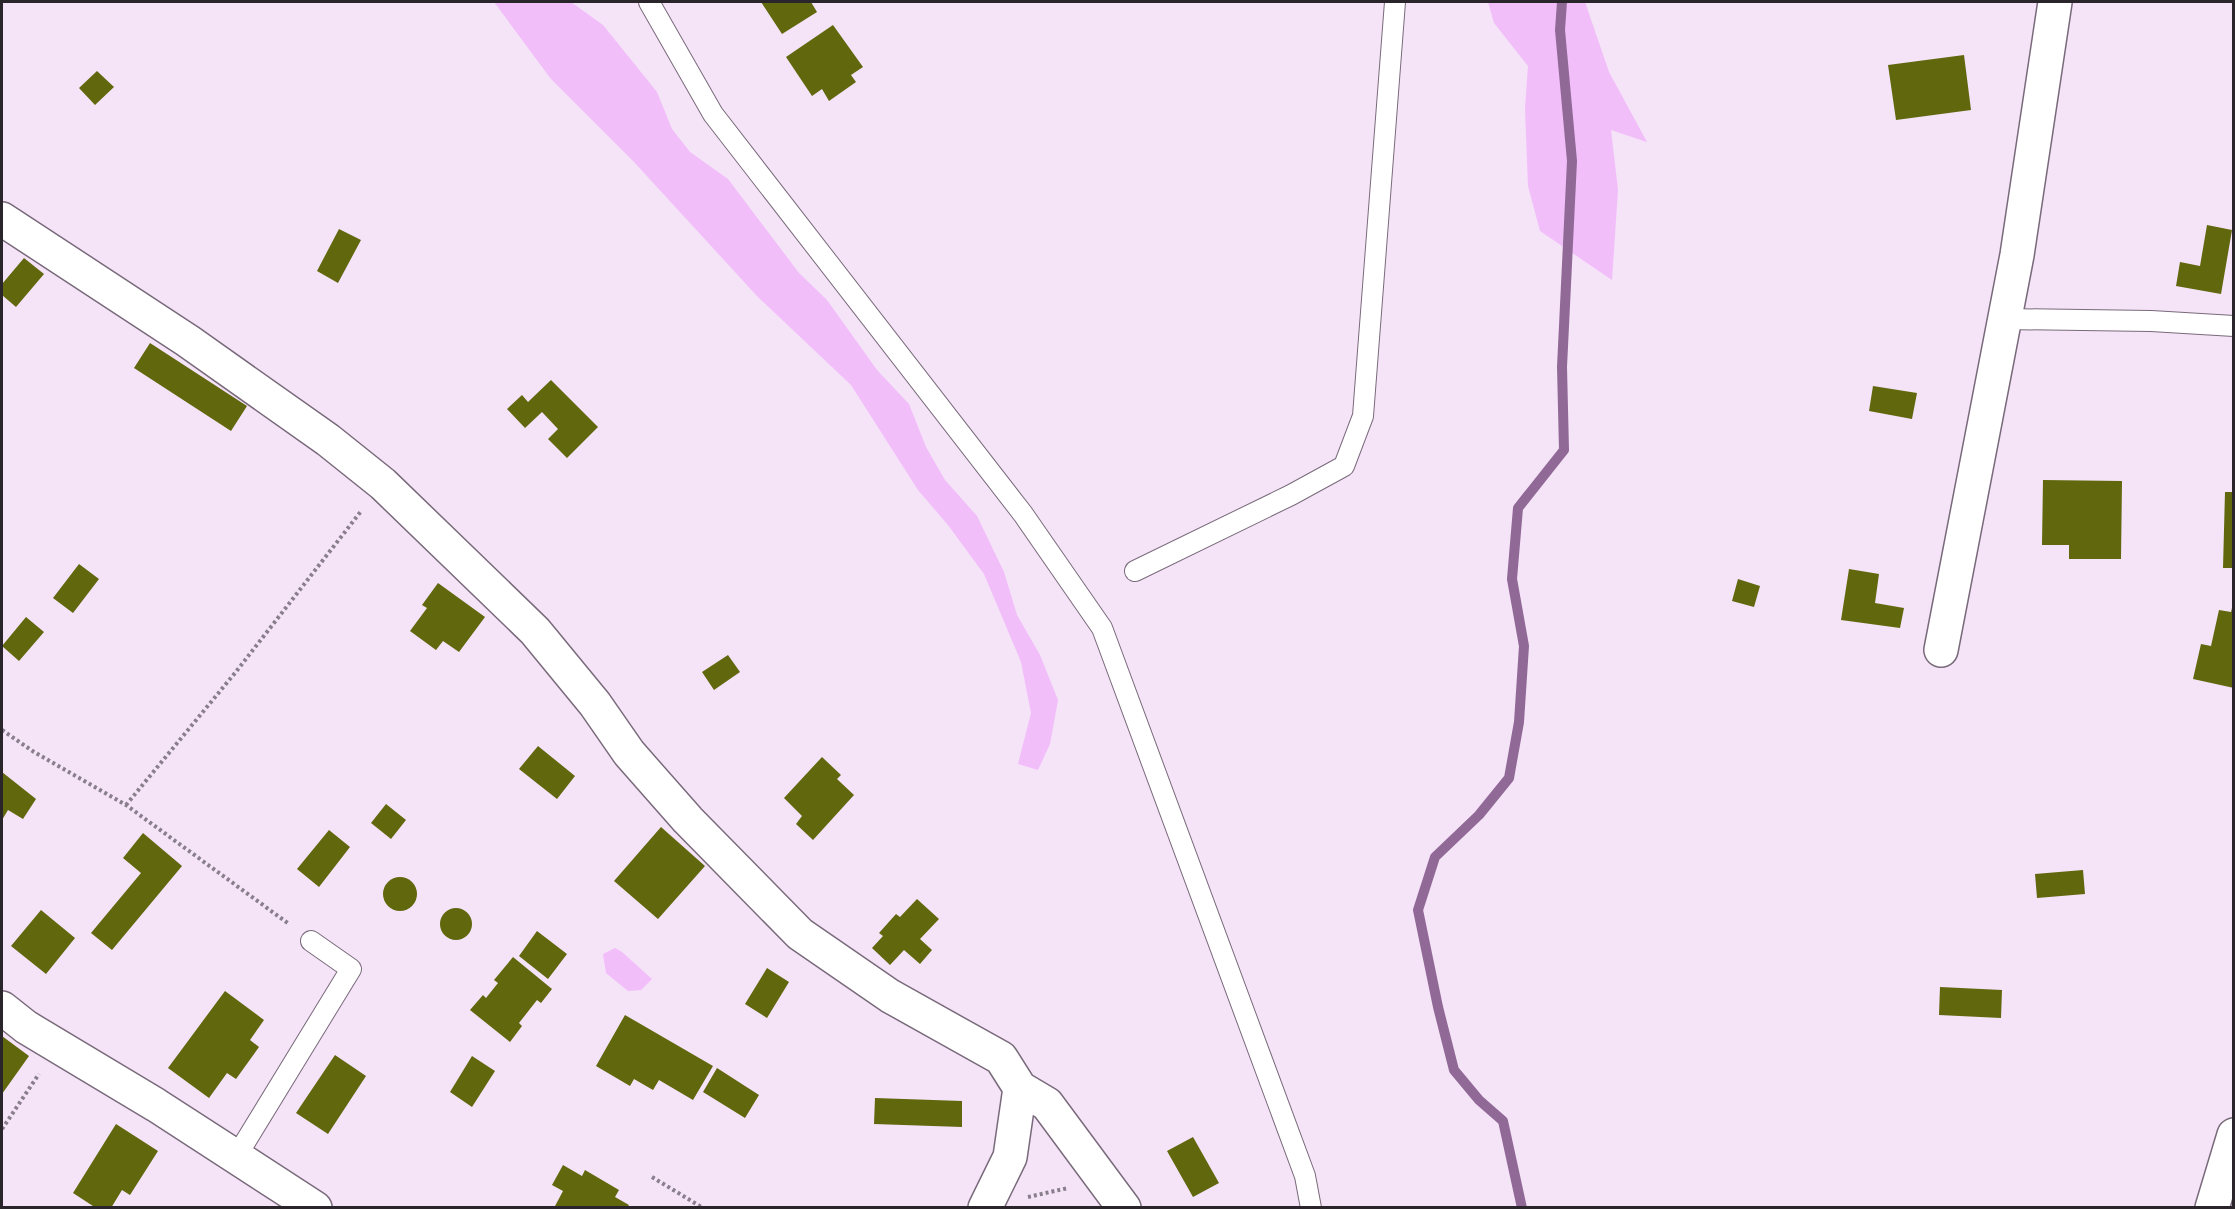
<svg xmlns="http://www.w3.org/2000/svg" width="2235" height="1209" font-family="'Fira Sans',sans-serif">
	<style>
		.green { fill: #f1befa }
		.lines { fill: none; stroke-linecap: round; stroke-linejoin: round }
		.stream { stroke: #906996; stroke-width: 10 }
		.building { fill: #60670c }
		.lane-casing { stroke: #796a7b; stroke-width: 22 }
		.street-casing { stroke: #796a7b; stroke-width: 36 }
		.path { stroke: #897e8b; stroke-width: 4; stroke-dasharray: 3 3; stroke-linecap: butt }
		.lane { stroke: #fff; stroke-width: 20 }
		.street { stroke: #fff; stroke-width: 33 }
	</style>
	<rect width="100%" height="100%" fill="#f5e3f7"/>
	<!-- green -->
	<path class="green" d="M494 2H571L603 25 657 92 672 129 690 152 728 179 799 273 827 300 877 370 909 404 926 447 945 480 977 516 1004 572 1017 615 1040 655 1058 700 1050 744 1038 770 1018 764 1031 713 1021 662 984 574 948 525 918 490 851 385 757 296 634 162 551 79Z
		M1488 2H1585L1609 72 1647 142 1611 130 1618 190 1612 280 1540 231 1528 186 1525 109 1528 66 1494 23Z
		M615 948 622 952 652 979 641 990 628 991 606 973 603 954Z"/>
	<g class="lines">
		<!-- stream -->
		<path class="stream" d="M1522 1208 1503 1121 1479 1100 1454 1070 1438 1007 1418 910 1435 857 1479 815 1509 778 1519 722 1524 646 1512 579 1518 508 1564 450 1562 367 1572 161 1560 30 1562 2"/>
	</g>
	<!-- building -->
	<path class="building" d="M761 2H811L817 12 782 34Z
		M833 25 863 67 851 75 856 82 829 101 822 89 812 96 786 57Z
		M1964 55 1971 110 1896 120 1888 65Z
		M97 71 114 87 95 105 79 88Z
		M2207 225 2232 230 2221 294 2176 286 2180 262 2200 266Z
		M339 229 361 240 338 283 317 271Z
		M24 258 44 274 16 307 2 295V284Z
		M150 343 247 406 231 431 134 368Z
		M551 380 598 427 567 458 548 439 558 429 542 412 525 428 507 409 522 395 528 402Z
		M1873 386 1917 393 1912 419 1869 411Z
		M2043 480 2122 481 2121 559H2069V545H2042Z
		M2225 492H2234V568H2223Z
		M79 564 99 579 73 613 53 598Z
		M1849 569 1879 574 1875 603 1904 608 1900 628 1841 620Z
		M1738 579 1760 586 1754 607 1732 601Z
		M438 583 485 617 459 652 443 641 436 650 410 631 427 608 422 605Z
		M2233 604 2234 688 2193 679 2201 644 2211 646 2219 610 2231 612Z
		M26 617 44 632 19 661 2 646Z
		M728 655 740 672 714 690 702 672Z
		M538 746 575 776 557 799 519 769Z
		M822 757 841 775 837 779 854 795 813 840 796 824 802 816 784 798Z
		M2 772 36 799 23 819 8 810 2 820Z
		M386 804 406 820 391 839 371 823Z
		M661 827 705 866 658 919 614 881Z
		M329 830 350 847 319 887 297 869Z
		M143 833 182 866 112 950 91 933 141 873 123 858Z
		M2083 870 2085 894 2037 898 2035 874Z
		M383 894a17 17 0 1 1 34 0a17 17 0 1 1-34 0Z
		M917 899 939 919 920 939 932 950 920 964 904 950 890 965 872 948 883 936 879 933 896 914 900 917Z
		M440 924a16 16 0 1 1 32 0a16 16 0 1 1-32 0Z
		M41 910 75 938 46 974 11 946Z
		M537 931 567 954 548 979 519 956Z
		M513 957 552 989 541 1003 537 1000 519 1023 522 1026 510 1042 470 1010 483 995 486 998 498 983 494 980Z
		M767 968 789 982 767 1018 745 1004Z
		M1940 987 2002 990 2001 1018 1939 1015Z
		M225 991 264 1020 250 1040 259 1047 236 1079 227 1073 209 1098 168 1068Z
		M625 1015 713 1066 693 1100 659 1080 653 1090 634 1079 630 1086 596 1066Z
		M2 1036 29 1056 2 1094Z
		M335 1055 366 1076 328 1134 296 1113Z
		M472 1056 495 1071 472 1107 450 1092Z
		M717 1068 759 1095 745 1118 703 1092Z
		M875 1098 962 1101V1127L874 1124Z
		M116 1124 158 1151 130 1195 122 1190 111 1208H96L73 1193Z
		M1193 1137 1219 1183 1193 1197 1167 1151Z
		M563 1165 582 1176 585 1170 619 1190 615 1197 629 1205 627 1208H554L563 1191 552 1185Z"/>
	<g class="lines">
		<!-- lane casing -->
		<g class="lane-casing">
			<path id="lane" d="M649 2 713 114 1023 514 1102 628 1305 1176 1311 1208
				M2005 319 2151 321 2234 326
				M1135 571 1291 495 1344 466 1363 416 1395 2
				M236 1157 351 969 311 941"/>
		</g>
		<!-- street casing -->
		<g class="street-casing">
			<path id="street" d="M2 219 188 341 328 440 383 484 535 631 595 704 629 753 688 820 800 934 890 996 1001 1058 1020 1088 1010 1157 985 1208
				M1941 650 2017 255 2055 2
				M2 1008 26 1027 156 1105 315 1208
				M1020 1088 1047 1104 1124 1208
				M2212 1208 2234 1135"/>
		</g>
		<!-- path -->
		<path class="path" d="M2 730 34 752 126 805 289 924
			M126 805 235 673 362 510
			M2 1129 39 1074
			M652 1177 703 1208
			M1028 1197 1068 1188"/>
		<!-- lane -->
		<use href="#lane" class="lane"/>
		<!-- street -->
		<use href="#street" class="street"/>
	</g>
	<!-- border -->
	<rect width="2235" height="1209" fill="none" stroke="#2a242b" stroke-width="6"/>
</svg>
